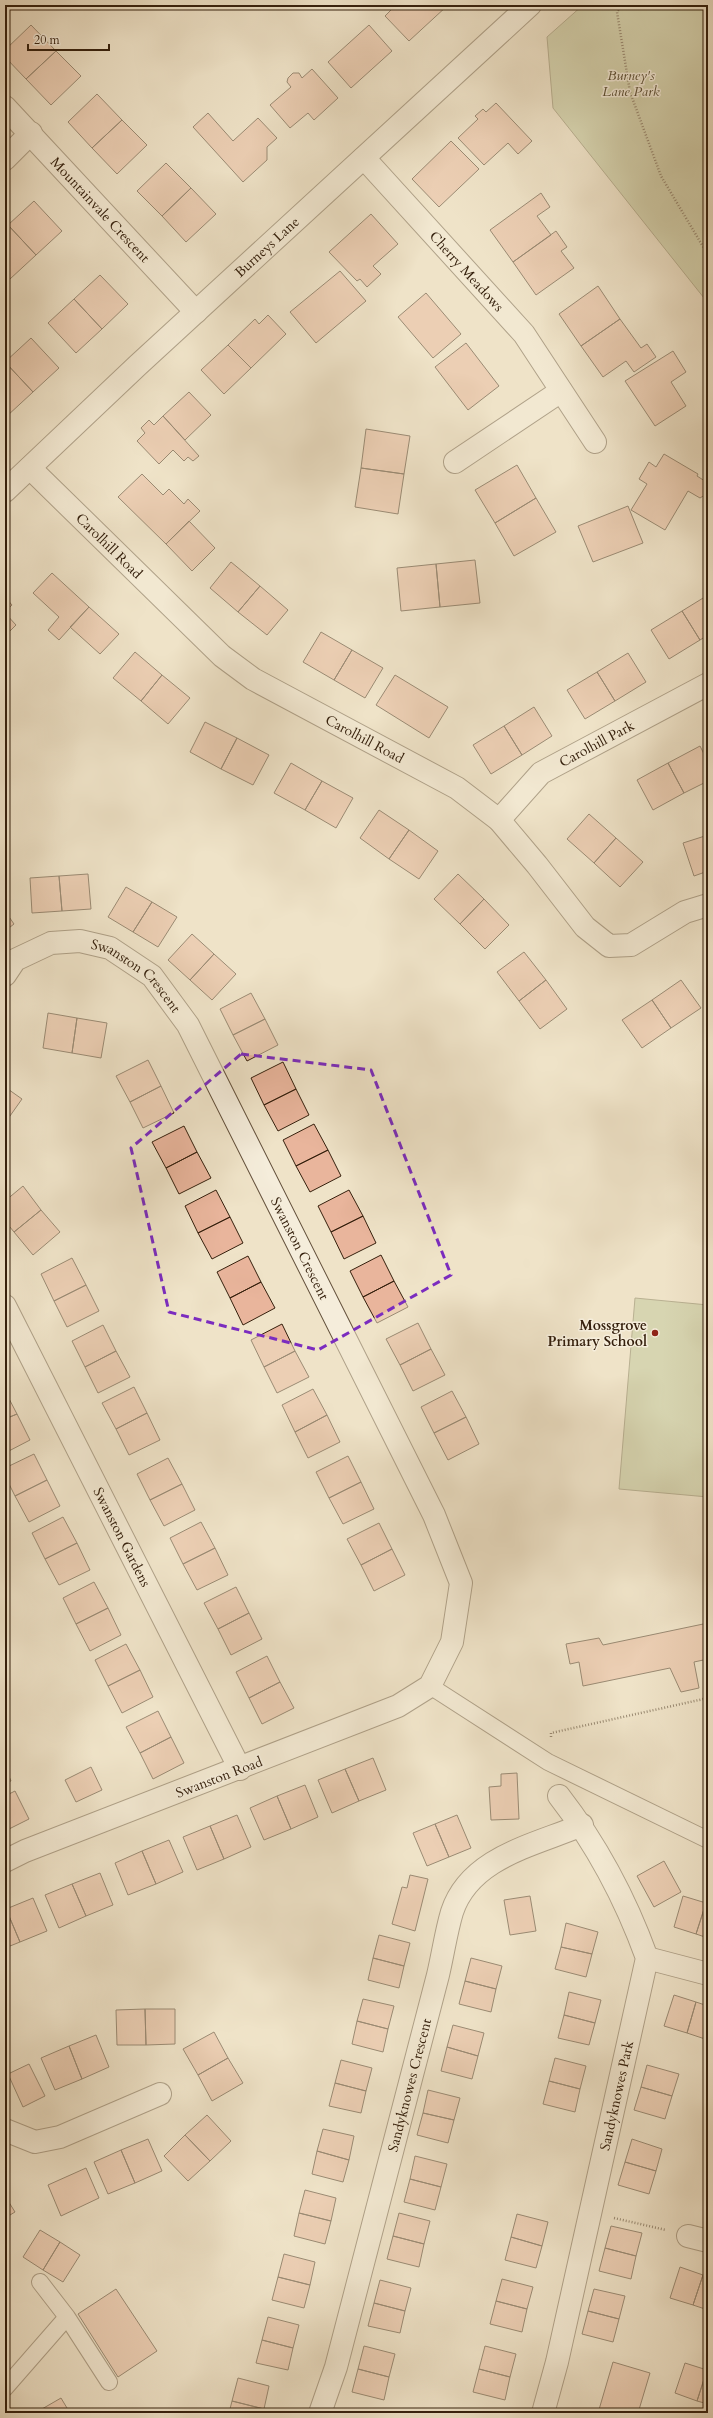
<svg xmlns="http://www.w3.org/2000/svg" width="713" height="2418" font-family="Cardo,serif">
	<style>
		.green { fill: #bbc394; stroke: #787250 }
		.building { fill: #e9b59c; stroke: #35200d }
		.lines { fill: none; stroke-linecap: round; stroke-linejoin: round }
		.service-casing { stroke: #64513c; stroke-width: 18 }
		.minor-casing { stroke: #64513c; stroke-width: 24 }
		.path { stroke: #35200d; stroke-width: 2.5; stroke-dasharray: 1 2; stroke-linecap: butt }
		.service { stroke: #f5eddb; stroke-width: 16 }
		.minor { stroke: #f5eddb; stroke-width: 22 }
		.marked { fill: none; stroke: #7b2cbf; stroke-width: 3; stroke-dasharray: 8 5; stroke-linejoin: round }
		.poi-dot { fill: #8f2418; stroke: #f5eddb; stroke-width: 1.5 }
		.labels { text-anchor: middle; stroke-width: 3; stroke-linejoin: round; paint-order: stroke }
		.park-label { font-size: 14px; font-style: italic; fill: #5d5136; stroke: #f5eddb }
		.street-label { font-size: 14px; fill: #35200d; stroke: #f5eddb }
		.poi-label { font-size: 14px; font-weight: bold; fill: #35200d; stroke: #f5eddb; text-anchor: end }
	</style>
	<rect width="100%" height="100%" fill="#efe3c8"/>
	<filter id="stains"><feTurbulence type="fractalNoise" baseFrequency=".005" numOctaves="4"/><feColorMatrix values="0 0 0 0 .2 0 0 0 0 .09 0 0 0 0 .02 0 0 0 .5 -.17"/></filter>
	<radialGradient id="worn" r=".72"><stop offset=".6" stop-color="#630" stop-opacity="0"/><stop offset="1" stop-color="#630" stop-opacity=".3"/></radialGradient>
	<!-- green -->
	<path class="green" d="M583 5H708V303L553 108 547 37Z
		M635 1298 708 1305V1497L619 1489Z"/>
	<!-- building -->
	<path class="building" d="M396 5H446L447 6 409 41 385 16Z
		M31 25 56 51 26 79 5 57V50Z
		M369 25 392 51 351 88 328 62Z
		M56 51 81 76 51 105 26 79Z
		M312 69 338 98 314 120 308 113 290 128 270 105 291 87 287 82 288 78 293 73H299L302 78Z
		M97 94 122 120 92 148 68 122Z
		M496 103 532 141 518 154 508 143 484 165 458 138 478 119 475 116 483 109 486 112Z
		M208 113 233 141 258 118 277 138 267 147V160L243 182 193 127Z
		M122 120 147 145 117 174 92 148Z
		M451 141 479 169 439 207 412 179Z
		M166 163 191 188 162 216 137 191Z
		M191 188 216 214 186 242 162 216Z
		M541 193 550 207 537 216 551 235 513 262 490 230Z
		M34 201 62 231 36 255 8 225Z
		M371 214 398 244 373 266 381 274 367 287 360 279 357 281 329 252Z
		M8 225 36 255 10 279 5 274V227Z
		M556 231 567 247 561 251 574 268 536 295 513 262Z
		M340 271 366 301 316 343 290 312Z
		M100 275 128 304 102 329 74 299Z
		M598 286 620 319 581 346 559 314Z
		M426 293 461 334 433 358 398 317Z
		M74 299 102 329 76 353 48 323Z
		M268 315 286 334 251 368 228 345 255 319 259 324Z
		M620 319 641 348 647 344 656 357 634 372 626 361 603 377 581 346Z
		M31 338 59 368 33 392 5 362Z
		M466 343 499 386 468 410 435 367Z
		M228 345 251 368 224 394 201 370Z
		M673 351 686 372 671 382 686 406 655 426 625 381Z
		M5 362 33 392 7 416 5 415Z
		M189 392 211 415 185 440 163 416Z
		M163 416 199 456 193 461 188 457 184 461 173 450 159 464 137 441 145 433 141 428 149 420 154 425Z
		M366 429 410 436 404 474 361 468Z
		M664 454 698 474 697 476 708 483V493L700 498 688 491 665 530 631 510 647 484 639 479 649 462 656 467Z
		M517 465 536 498 495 523 475 490Z
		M361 468 404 474 398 514 355 507Z
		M142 474 163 495 169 489 184 504 188 499 200 511 166 544 118 497Z
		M536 498 556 532 514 556 495 523Z
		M628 506 643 543 593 562 578 526Z
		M189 521 215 548 192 571 166 544Z
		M475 560 480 603 440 607 436 564Z
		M231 562 260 586 238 612 210 588Z
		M436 564 440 607 401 611 397 568Z
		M52 573 89 607 59 640 48 630 59 617 33 593Z
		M260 586 288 610 267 635 238 612Z
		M708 595V635L700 640 682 611Z
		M5 597 12 605 5 612Z
		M89 607 119 634 100 654 70 627Z
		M682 611 700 640 669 659 651 630Z
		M5 613 16 625 5 636Z
		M321 632 352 650 334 680 303 662Z
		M352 650 383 668 365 698 334 680Z
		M135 652 162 675 141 701 113 678Z
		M628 653 646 682 615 701 597 672Z
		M597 672 615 701 585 719 567 690Z
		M162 675 190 698 168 724 141 701Z
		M395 675 448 707 429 738 376 705Z
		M534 707 552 736 522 755 504 726Z
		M205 722 237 738 221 769 190 752Z
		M504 726 522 755 491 774 473 745Z
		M237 738 269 755 253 785 221 769Z
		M700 746 708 762V781L684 793 668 763Z
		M291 763 322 781 305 810 274 793Z
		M668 763 684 793 653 810 637 780Z
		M322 781 353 798 336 828 305 810Z
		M379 810 409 830 389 859 360 838Z
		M589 814 616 838 594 863 567 839Z
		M409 830 438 851 419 879 389 859Z
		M708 835V871L694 876 683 843Z
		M616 838 643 862 620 887 594 863Z
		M88 874 91 909 62 911 59 876Z
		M458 874 484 899 460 924 434 899Z
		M59 876 62 911 32 913 30 878Z
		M126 887 152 902 133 932 108 917Z
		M484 899 509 925 485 949 460 924Z
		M152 902 177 917 158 947 133 932Z
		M5 911 14 924 5 931Z
		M192 934 214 954 190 980 168 960Z
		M524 952 546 980 519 1001 497 972Z
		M214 954 236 974 212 1000 190 980Z
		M546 980 567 1009 540 1029 519 1001Z
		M681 980 701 1008 671 1028 652 1000Z
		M251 993 265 1019 233 1035 220 1009Z
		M652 1000 671 1028 642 1048 622 1020Z
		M48 1013 77 1018 72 1053 43 1048Z
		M77 1018 107 1023 101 1058 72 1053Z
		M265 1019 278 1045 247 1061 233 1035Z
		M148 1060 161 1086 130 1102 116 1076Z
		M283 1062 296 1089 264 1105 251 1078Z
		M161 1086 174 1113 143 1128 130 1102Z
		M5 1087 22 1099 5 1123Z
		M296 1089 309 1115 278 1131 264 1105Z
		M314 1124 328 1150 296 1166 283 1140Z
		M184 1126 197 1152 166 1168 152 1142Z
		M328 1150 341 1176 310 1192 296 1166Z
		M197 1152 211 1178 179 1194 166 1168Z
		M23 1186 41 1210 14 1232 5 1221V1201Z
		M216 1190 230 1217 198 1233 185 1206Z
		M349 1190 363 1216 331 1232 318 1206Z
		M41 1210 60 1232 33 1255 14 1232Z
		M363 1216 376 1243 344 1259 331 1232Z
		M230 1217 243 1243 212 1259 198 1233Z
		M381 1255 394 1281 363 1297 350 1271Z
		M248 1256 261 1282 230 1298 217 1272Z
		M72 1258 86 1285 54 1301 41 1274Z
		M394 1281 408 1307 377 1323 363 1297Z
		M261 1282 275 1308 243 1325 230 1298Z
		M86 1285 99 1311 67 1327 54 1301Z
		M418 1323 431 1349 400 1365 386 1339Z
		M282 1324 295 1351 264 1367 251 1340Z
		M103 1325 116 1351 85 1367 72 1341Z
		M431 1349 445 1375 413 1391 400 1365Z
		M116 1351 130 1377 98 1393 85 1367Z
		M295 1351 309 1377 277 1393 264 1367Z
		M134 1387 147 1413 116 1429 102 1403Z
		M313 1389 327 1415 295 1432 282 1405Z
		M5 1391 17 1414 5 1419Z
		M452 1391 466 1417 434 1433 421 1407Z
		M147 1413 160 1440 129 1455 116 1429Z
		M17 1414 30 1440 5 1453V1419Z
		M327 1415 340 1442 308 1458 295 1432Z
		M466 1417 479 1444 448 1460 434 1433Z
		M34 1454 47 1480 15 1496 5 1476V1468Z
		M348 1456 361 1482 329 1498 316 1472Z
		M168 1458 182 1484 150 1500 137 1474Z
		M47 1480 60 1506 29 1522 15 1496Z
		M361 1482 374 1509 343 1524 329 1498Z
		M182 1484 195 1510 164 1526 150 1500Z
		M63 1517 77 1543 45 1559 32 1533Z
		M201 1522 215 1548 183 1564 170 1538Z
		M379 1523 392 1549 361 1565 347 1539Z
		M77 1543 90 1570 59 1585 45 1559Z
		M215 1548 228 1575 197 1590 183 1564Z
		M392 1549 405 1575 374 1591 361 1565Z
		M94 1582 108 1608 76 1624 63 1598Z
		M236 1587 249 1613 218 1629 204 1603Z
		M108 1608 121 1635 90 1651 76 1624Z
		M249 1613 262 1639 231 1655 218 1629Z
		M708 1623V1659L694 1662 699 1688 681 1692 670 1668 583 1686 579 1662 570 1664 566 1644 599 1638 603 1645Z
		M126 1644 140 1670 108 1686 95 1660Z
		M267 1656 280 1682 249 1698 236 1672Z
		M140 1670 153 1697 122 1713 108 1686Z
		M280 1682 294 1708 262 1724 249 1698Z
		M158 1711 171 1737 140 1753 126 1727Z
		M171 1737 184 1763 153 1779 140 1753Z
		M373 1758 386 1790 359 1801 345 1769Z
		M5 1767 11 1781 5 1783Z
		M91 1767 102 1790 76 1802 65 1780Z
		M345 1769 359 1801 332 1813 318 1780Z
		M517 1773 519 1819 491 1820 489 1787 501 1786V1774Z
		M305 1785 318 1817 291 1829 277 1796Z
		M15 1791 29 1819 5 1831V1796Z
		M277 1796 291 1829 264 1840 250 1808Z
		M237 1815 251 1847 224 1859 210 1826Z
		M457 1815 471 1848 449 1857 435 1824Z
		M435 1824 449 1857 427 1866 413 1833Z
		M210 1826 224 1859 197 1870 183 1837Z
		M169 1840 183 1872 156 1884 142 1851Z
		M142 1851 156 1884 128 1895 115 1863Z
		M664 1861 681 1892 654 1907 637 1876Z
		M100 1873 113 1905 86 1916 72 1884Z
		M410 1875 428 1879 415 1931 392 1924 402 1887 407 1888Z
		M72 1884 86 1916 59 1928 45 1895Z
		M530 1896 536 1931 510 1935 504 1900Z
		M683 1896 706 1903 696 1934 674 1927Z
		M33 1898 47 1931 20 1942 6 1909Z
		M706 1903 708 1904V1938L696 1934Z
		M6 1909 20 1942 5 1948V1910Z
		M566 1923 598 1932 592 1954 561 1947Z
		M379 1935 410 1943 404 1966 373 1958Z
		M561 1947 592 1954 586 1977 555 1969Z
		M373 1958 404 1966 399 1988 368 1980Z
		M471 1958 502 1966 496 1989 465 1981Z
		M465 1981 496 1989 491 2012 459 2004Z
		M569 1992 601 2000 595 2023 564 2015Z
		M674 1995 696 2002 687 2033 664 2026Z
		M363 1999 394 2006 388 2029 357 2021Z
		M696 2002 708 2006V2040L687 2033Z
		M145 2009H175V2044L146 2045Z
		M145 2009 146 2045H117L116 2010Z
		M564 2015 595 2023 589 2045 558 2038Z
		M357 2021 388 2029 383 2052 352 2044Z
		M453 2025 484 2033 478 2056 447 2047Z
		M214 2032 228 2058 198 2075 183 2049Z
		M96 2035 109 2067 82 2079 69 2046Z
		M69 2046 82 2079 55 2090 41 2058Z
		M447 2047 478 2056 472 2079 441 2071Z
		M228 2058 243 2083 212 2101 198 2075Z
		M555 2058 586 2066 580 2089 549 2081Z
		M341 2060 372 2068 366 2091 335 2083Z
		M29 2064 45 2096 23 2107 8 2074Z
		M647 2065 679 2074 672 2096 641 2087Z
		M549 2081 580 2089 575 2112 543 2104Z
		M335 2083 366 2091 361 2113 329 2106Z
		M641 2087 672 2096 665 2119 634 2110Z
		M428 2090 460 2098 454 2120 423 2113Z
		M423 2113 454 2120 448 2143 417 2135Z
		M207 2115 231 2141 210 2161 185 2135Z
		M323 2129 354 2136 349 2160 317 2151Z
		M185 2135 210 2161 188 2181 164 2156Z
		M148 2139 162 2171 135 2183 121 2150Z
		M632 2139 662 2149 656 2171 625 2162Z
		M121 2150 135 2183 108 2194 94 2162Z
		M317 2151 349 2160 343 2182 312 2174Z
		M415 2156 447 2164 441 2187 410 2179Z
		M625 2162 656 2171 649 2194 618 2185Z
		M86 2168 99 2198 61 2216 48 2185Z
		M410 2179 441 2187 435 2210 404 2202Z
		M305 2190 336 2198 331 2221 299 2213Z
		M5 2196 15 2212 5 2218Z
		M299 2213 331 2221 325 2244 294 2236Z
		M399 2213 430 2221 424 2244 393 2236Z
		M517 2214 548 2222 542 2246 511 2237Z
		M611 2226 642 2233 636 2256 605 2248Z
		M40 2230 60 2242 43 2270 23 2257Z
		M393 2236 424 2244 419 2267 387 2259Z
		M511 2237 542 2246 536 2268 505 2260Z
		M60 2242 80 2255 63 2282 43 2270Z
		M605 2248 636 2256 631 2279 599 2271Z
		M284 2254 315 2262 310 2285 278 2277Z
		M680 2267 703 2275 693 2305 670 2298Z
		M703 2275 708 2276V2310L693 2305Z
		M278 2277 310 2285 304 2308 272 2300Z
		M502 2279 533 2287 527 2309 496 2301Z
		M380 2280 411 2288 405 2311 374 2303Z
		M116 2289 157 2351 118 2377 78 2314Z
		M594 2289 625 2296 619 2319 588 2311Z
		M496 2301 527 2309 522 2332 490 2324Z
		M374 2303 405 2311 400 2333 368 2326Z
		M588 2311 619 2319 613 2342 582 2334Z
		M268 2317 299 2325 293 2348 262 2340Z
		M262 2340 293 2348 288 2370 256 2363Z
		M364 2346 395 2354 389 2377 358 2369Z
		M485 2346 516 2354 510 2377 479 2369Z
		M613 2362 650 2373 638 2413H598Z
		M685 2363 707 2370 697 2401 675 2393Z
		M358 2369 389 2377 384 2400 352 2392Z
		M479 2369 510 2377 505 2400 473 2392Z
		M707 2370H708V2404L697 2401Z
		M238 2378 269 2386 264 2409 232 2401Z
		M61 2398 70 2413H35Z
		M232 2401 264 2409 262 2413H229Z"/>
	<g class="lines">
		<!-- service casing -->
		<g class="service-casing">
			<path id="service" d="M430 1686 548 1762 708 1840
				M40 2282 67 2317 109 2382
				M5 2388 67 2317"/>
		</g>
		<!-- minor casing -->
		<g class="minor-casing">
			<g id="minor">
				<path id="s1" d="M5 107 196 312"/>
				<path id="s2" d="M364 158 524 334 595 442"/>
				<path d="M5 159 31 133"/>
				<path d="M455 462 561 391"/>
				<path id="s3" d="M30 468 222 656 253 679 457 788 499 820 537 865 585 927 609 946 631 945 685 912 708 905"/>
				<path id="s4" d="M5 491 138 365 530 5"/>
				<path id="s5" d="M499 820 541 773 708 684"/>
				<path id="s6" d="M5 975 15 960 51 943 80 941 110 948 152 976 188 1025 434 1515 461 1583 452 1642 430 1686 398 1706 25 1851 5 1861"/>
				<path id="s7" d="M5 1306 240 1769"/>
				<path d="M647 1958 708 1974"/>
				<path d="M5 2130 35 2142 60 2137 160 2094"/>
				<path d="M688 2236 708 2241"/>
				<path id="s8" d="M320 2413 336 2367 438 1975C443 1954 446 1932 452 1912 470 1857 535 1845 582 1825"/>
				<path id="s9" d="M543 2413 557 2362 647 1958C626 1900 597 1845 559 1796"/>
			</g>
		</g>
		<!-- path -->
		<path class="path" d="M622 5 617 12 630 92 661 176 708 255
			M551 1737V1733L708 1698
			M614 2218 666 2230"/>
		<!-- service -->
		<use href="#service" class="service"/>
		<!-- minor -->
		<use href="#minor" class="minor"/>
	</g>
	<!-- marked area -->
	<path d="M0 0H713V2418H0ZM241 1054 371 1070 451 1275 318 1350 169 1312 131 1148Z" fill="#efe3c8" fill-opacity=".55" fill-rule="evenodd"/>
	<path class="marked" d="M241 1054 371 1070 451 1275 318 1350 169 1312 131 1148Z"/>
	<!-- markers -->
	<circle class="poi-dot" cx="655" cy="1333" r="4"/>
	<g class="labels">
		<!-- park labels -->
		<g class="park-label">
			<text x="631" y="80">Burney's<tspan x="631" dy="16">Lane Park</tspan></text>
		</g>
		<!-- street labels -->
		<g class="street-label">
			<text dy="5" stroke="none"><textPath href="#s1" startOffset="140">Mountainvale Crescent</textPath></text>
			<text dy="5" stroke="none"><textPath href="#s4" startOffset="358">Burneys Lane</textPath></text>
			<text dy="5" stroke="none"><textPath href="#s2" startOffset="153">Cherry Meadows</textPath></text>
			<text dy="5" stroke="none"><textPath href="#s3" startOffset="111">Carolhill Road</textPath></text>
			<text dy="5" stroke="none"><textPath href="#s3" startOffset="434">Carolhill Road</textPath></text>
			<text dy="5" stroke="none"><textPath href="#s5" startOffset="126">Carolhill Park</textPath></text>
			<text dy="5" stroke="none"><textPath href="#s6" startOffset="155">Swanston Crescent</textPath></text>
			<text dy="5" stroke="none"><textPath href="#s6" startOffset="479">Swanston Crescent</textPath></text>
			<text dy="5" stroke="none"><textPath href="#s7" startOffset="259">Swanston Gardens</textPath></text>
			<text transform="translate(219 1777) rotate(-21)" y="5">Swanston Road</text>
			<text dy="5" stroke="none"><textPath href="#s8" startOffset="340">Sandyknowes Crescent</textPath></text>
			<text dy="5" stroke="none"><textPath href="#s9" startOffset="326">Sandyknowes Park</textPath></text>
		</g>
		<!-- poi labels -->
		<g class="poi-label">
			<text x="647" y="1330">Mossgrove<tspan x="647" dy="16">Primary School</tspan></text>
		</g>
	</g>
	<!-- margin -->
	<rect width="713" height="2418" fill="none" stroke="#efe3c8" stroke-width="20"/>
	<rect x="6" y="6" width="701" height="2406" fill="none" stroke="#35200d" stroke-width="2"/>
	<rect x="10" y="10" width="693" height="2398" fill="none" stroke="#35200d"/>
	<!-- scale -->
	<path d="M28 44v6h81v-6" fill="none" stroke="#35200d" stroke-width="2"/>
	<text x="34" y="44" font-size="12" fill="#35200d" stroke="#f5eddb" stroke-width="3" paint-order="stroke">20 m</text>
	<rect width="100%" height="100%" filter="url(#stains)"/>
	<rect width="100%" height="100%" fill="url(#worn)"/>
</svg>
